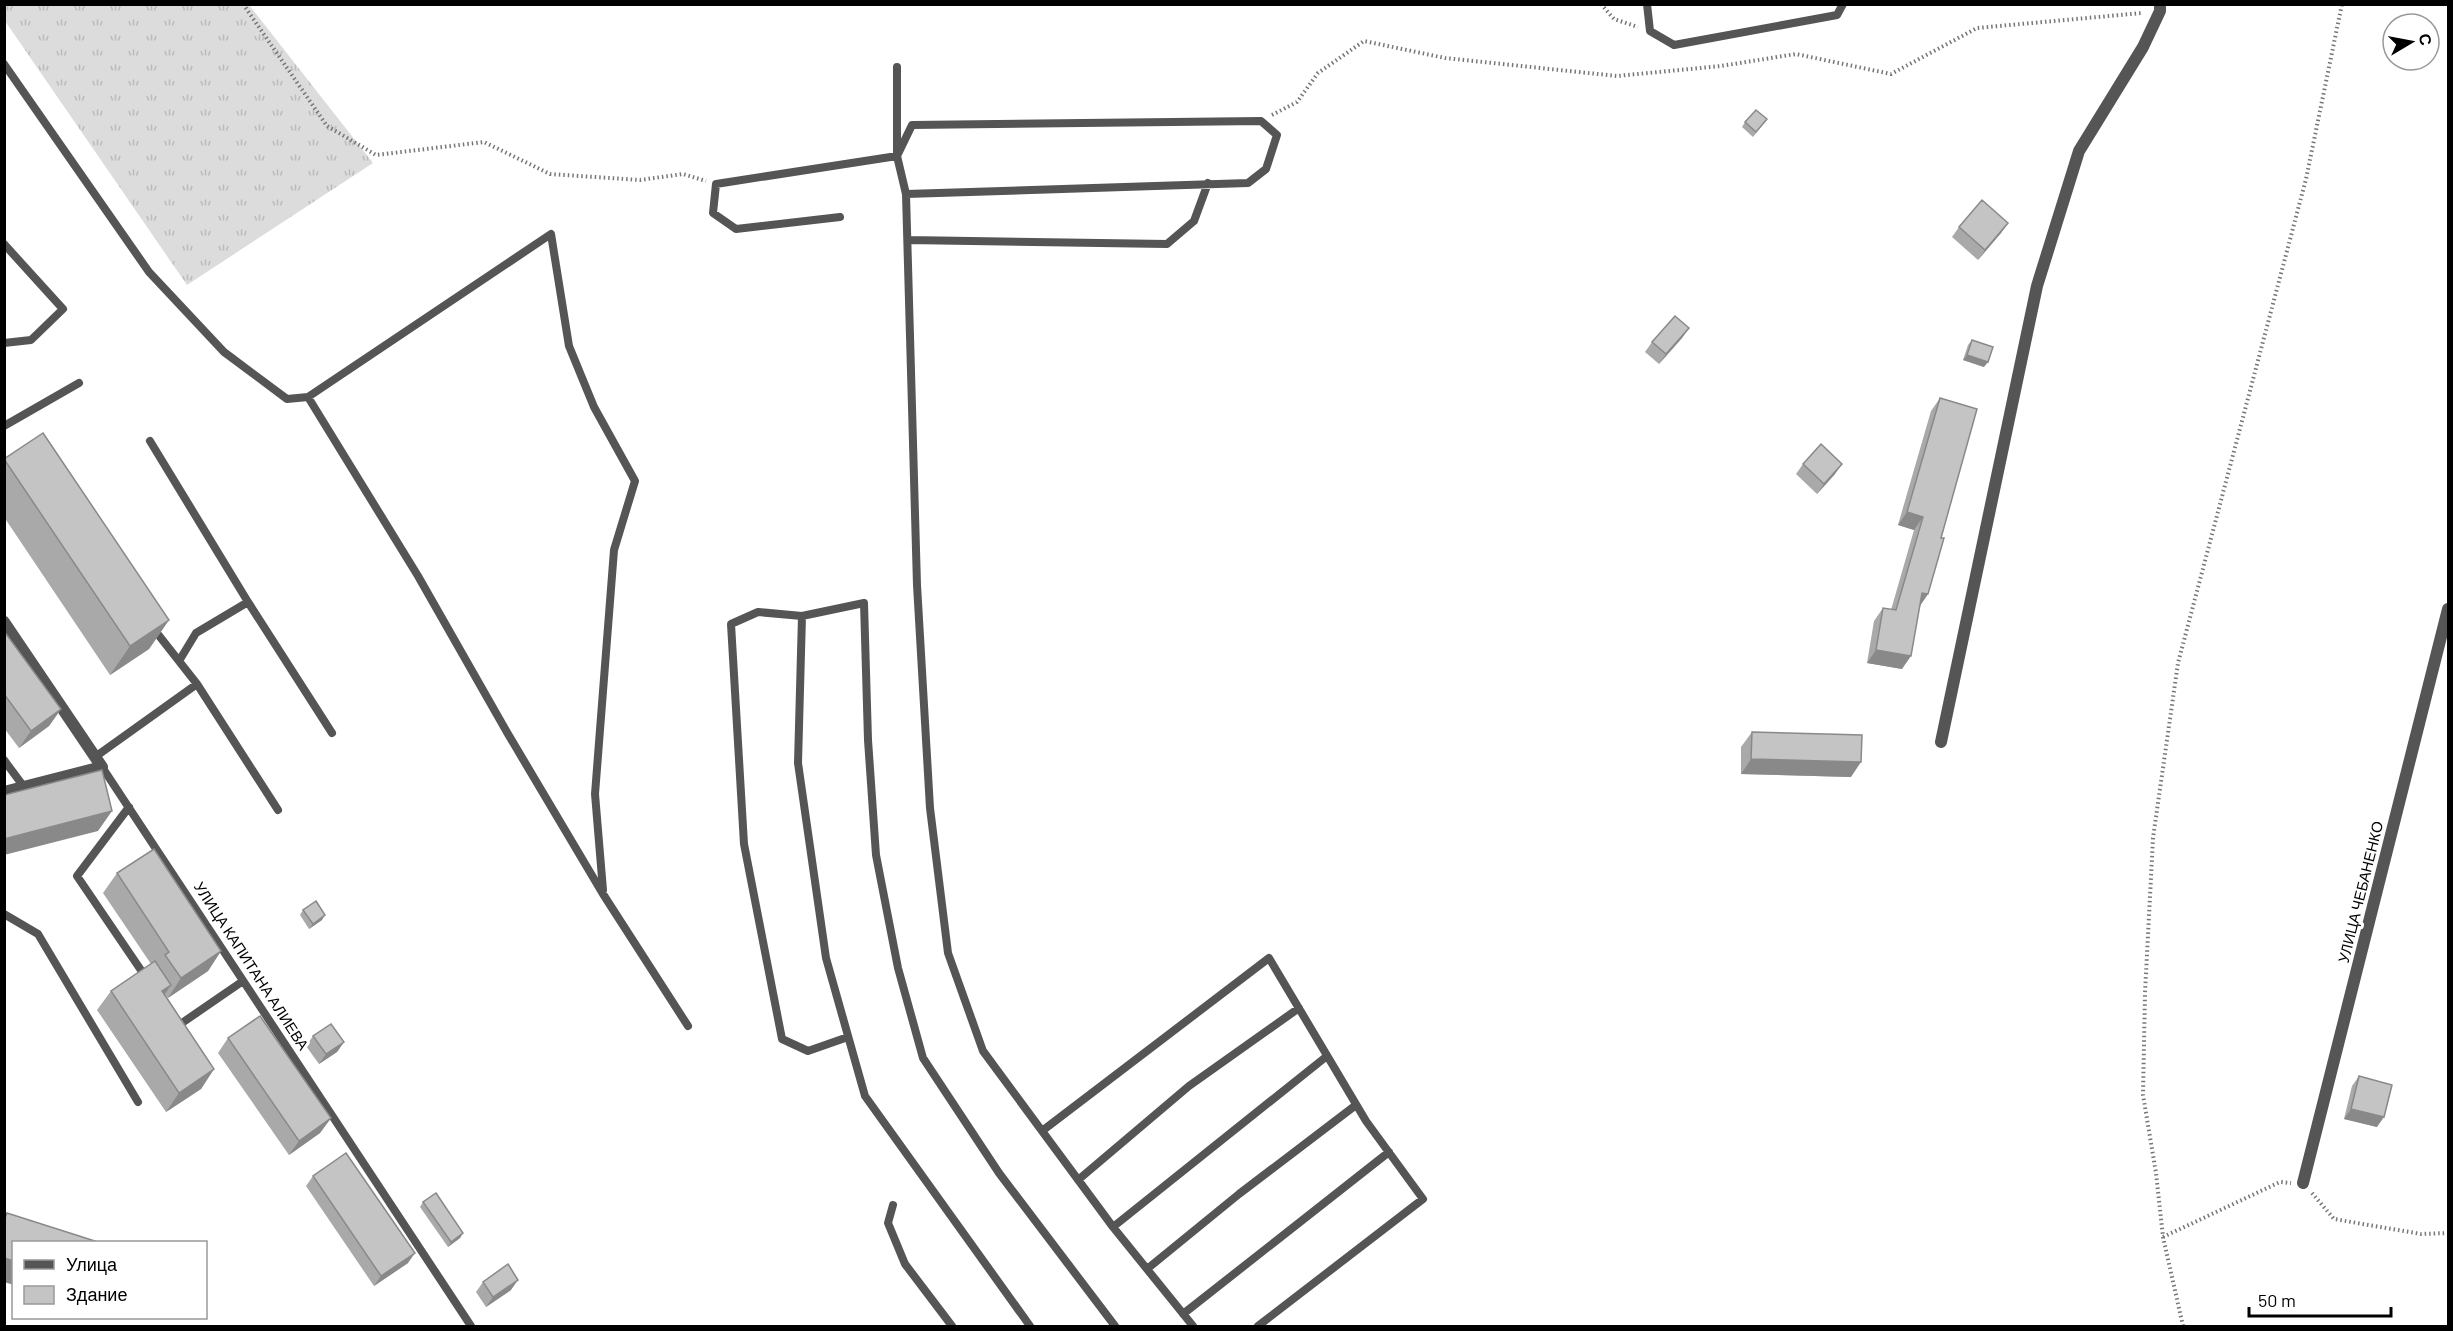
<svg xmlns="http://www.w3.org/2000/svg" width="2453" height="1331" font-family="Barlow,sans-serif">
	<style>
		.grass { fill: url(#grass-tufts) }
		.lines { fill: none; stroke-linecap: round; stroke-linejoin: round }
		.path { stroke: #777; stroke-width: 4; stroke-dasharray: 1.5 3; stroke-linecap: butt }
		.service { stroke: #555; stroke-width: 8 }
		.minor { stroke: #555; stroke-width: 12 }
		.wall { fill: #a9a9a9 }
		.shaded-wall { fill: #898989 }
		.building { fill: #c4c4c4; stroke: #898989; stroke-width: 1.5 }
		.labels { text-anchor: middle; stroke-width: 6; stroke-linejoin: round; paint-order: stroke }
		.street-label { font-size: 15px; fill: #000; stroke: #fff }
	</style>
	<defs>
		<pattern id="grass-tufts" width="24" height="20" patternUnits="userSpaceOnUse" patternTransform="scale(1.5)"><rect width="24" height="20" fill="#dcdcdc"/><path d="M3 7l-1-3M5 7V3M7 7l1-3M15 17l-1-3M17 17v-4M19 17l1-3" fill="none" stroke="#bbb"/></pattern>
	</defs>
	<rect width="100%" height="100%" fill="#fff"/>
	<!-- grass -->
	<path class="grass" d="M4 5H249L373 163 187 285 5 21Z"/>
	<g class="lines">
		<!-- path -->
		<path class="path" d="M243 4 327 126 376 155 484 142 550 174 640 180 683 174 706 181
			M1601 4 1614 19 1638 27
			M1272 115 1297 102 1318 73 1364 41 1445 58 1617 76 1721 66 1796 54 1891 74 1977 28 2142 13
			M2312 1193 2334 1219 2421 1234 2448 1233
			M2163 1237 2280 1182 2291 1183
			M2183 1326 2163 1237 2156 1173 2143 1095 2145 993 2153 838 2178 663 2306 179 2342 4"/>
		<!-- service -->
		<path class="service" d="M1647 4 1650 31 1674 45 1837 15 1843 4
			M4 64 149 272 224 352 287 399 308 397 418 576 508 734 603 894 688 1026
			M897 67V156L906 194 917 585 930 808 948 953 983 1051 1113 1227 1193 1326
			M840 217 736 229 713 213 716 184 897 156 912 125 1261 121 1277 135 1266 169 1248 183 906 194
			M908 240 1167 244 1194 221 1208 183
			M4 244 63 309 31 340 4 343
			M308 397 551 234 569 346 594 407 635 481 614 550 595 794 603 890
			M4 426 79 383
			M150 441 248 602 332 733
			M802 616 864 603 868 740 876 855 898 968 923 1058 999 1173 1115 1326
			M153 628 197 684 278 810
			M179 661 196 633 248 602
			M95 757 197 684
			M4 760 24 787
			M102 767 471 1326
			M129 807 77 876 147 979
			M4 914 38 934 138 1102
			M176 1021 179 1025 243 981
			M848 1037 808 1051 782 1039 744 844 731 624 758 612 802 616 798 763 826 958 865 1096 1030 1326
			M1042 1131 1269 958 1366 1121 1423 1199 1258 1326
			M1078 1180 1189 1086 1299 1008
			M893 1205 888 1223 905 1264 952 1326
			M1113 1227 1327 1056
			M1147 1269 1239 1194 1356 1105
			M1183 1314 1389 1152"/>
		<!-- minor -->
		<path class="minor" d="M4 622 102 767 4 792
			M1941 742 2037 286 2079 151 2143 47 2160 11V4
			M2303 1183 2448 609"/>
	</g>
	<!-- wall -->
	<path class="wall" d="M1767 119 1753 137 1742 127 1745 122Z
		M2008 223 2001 233 1978 260 1952 237 1959 227Z
		M1689 328 1682 338 1659 364 1645 352 1652 342Z
		M1972 340 1984 367 1963 360 1968 345Z
		M1940 398 1941 538 1928 594 1920 606 1902 669 1867 663 1874 621 1883 608 1891 610 1914 530 1898 525 1931 411Z
		M4 459 169 620 149 649 110 675 4 517Z
		M1803 464 1835 474 1817 494 1796 474Z
		M4 631 61 709 49 726 19 748 4 728Z
		M1752 732 1851 777 1741 774V747Z
		M117 873 221 951 208 971 168 998 165 994 214 1069 201 1089 166 1112 97 1010 111 991 151 964 103 893Z
		M303 910 322 920 309 929 300 915Z
		M313 1036 344 1042 337 1052 319 1064 306 1046Z
		M228 1038 331 1118 320 1133 289 1155 218 1053Z
		M2359 1076 2377 1127 2344 1119 2352 1086Z
		M313 1176 408 1263 374 1286 306 1186Z
		M423 1202 463 1233 460 1238 448 1247 420 1207Z
		M483 1282 511 1290 486 1307 476 1292Z"/>
	<!-- shaded-wall -->
	<path class="shaded-wall" d="M2008 223 2001 233 1978 260 1985 250Z
		M1689 328 1682 338 1659 364 1666 354Z
		M1967 355 1988 362 1984 367 1963 360Z
		M1842 464 1835 474 1817 494 1824 484Z
		M1907 512 1923 517 1914 530 1898 525Z
		M1922 593 1928 594 1919 607Z
		M169 620 149 649 110 675 130 646Z
		M1876 650 1911 656 1902 669 1867 663Z
		M61 709 49 726 19 748 31 731Z
		M1751 759 1861 762 1851 777 1741 774Z
		M112 811 98 831 4 855V839Z
		M325 915 322 920 309 929 313 924Z
		M221 951 208 971 168 998 181 978Z
		M171 985 158 1004 162 991Z
		M344 1042 337 1052 319 1064 326 1054Z
		M214 1069 201 1089 166 1112 179 1093Z
		M2351 1109 2384 1117 2377 1127 2344 1119Z
		M331 1118 320 1133 289 1155 299 1141Z
		M463 1233 460 1238 448 1247 451 1242Z
		M415 1253 408 1263 374 1286 381 1276Z
		M4 1258 14 1261V1285L4 1282Z
		M518 1280 511 1290 486 1307 493 1297Z"/>
	<!-- building -->
	<path class="building" d="M1756 110 1767 119 1756 132 1745 122Z
		M1982 200 2008 223 1985 250 1959 227Z
		M1675 316 1689 328 1666 354 1652 342Z
		M1972 340 1993 347 1988 362 1967 355Z
		M1940 398 1977 409 1941 538H1944L1928 594 1922 593 1911 656 1876 650 1883 608 1896 610 1923 517 1907 512Z
		M43 433 169 620 130 646 4 459Z
		M1821 444 1842 464 1824 484 1803 464Z
		M4 631 61 709 31 731 4 694Z
		M1752 732 1862 735 1861 762 1751 759Z
		M102 770 112 811 4 839V795Z
		M154 849 221 951 181 978 165 955 169 952 117 873Z
		M316 901 325 915 313 924 303 910Z
		M155 961 171 985 162 991 214 1069 179 1093 111 991Z
		M260 1016 331 1118 299 1141 228 1038Z
		M331 1024 344 1042 326 1054 313 1036Z
		M2359 1076 2392 1085 2384 1117 2351 1109Z
		M346 1153 415 1253 381 1276 313 1176Z
		M436 1193 463 1233 451 1242 423 1202Z
		M7 1213 98 1242H14V1261L4 1258V1220Z
		M508 1264 518 1280 493 1297 483 1282Z"/>
	<g class="labels">
		<!-- street labels -->
		<g class="street-label">
			<text transform="translate(2361 892) rotate(-76)" y="5">УЛИЦА ЧЕБАНЕНКО</text>
			<text transform="translate(251 966) rotate(57)" y="5">УЛИЦА КАПИТАНА АЛИЕВА</text>
		</g>
	</g>
	<!-- border -->
	<rect width="2453" height="1331" fill="none" stroke="#000000" stroke-width="12"/>
	<!-- legend -->
	<rect x="12" y="1241" width="195" height="78" fill="#ffffff" stroke="#999999" stroke-width="1.5"/>
	<rect x="24" y="1260" width="30" height="9" fill="#555555" stroke="#999999" stroke-width="1.5"/>
	<text x="66" y="1271" font-size="18" fill="#000000">Улица</text>
	<rect x="24" y="1286" width="30" height="18" fill="#c4c4c4" stroke="#999999" stroke-width="1.5"/>
	<text x="66" y="1301" font-size="18" fill="#000000">Здание</text>
	<!-- north arrow -->
	<g transform="translate(2411 42) rotate(80)"><circle r="28" fill="#ffffff" stroke="#999999" stroke-width="1.5"/>
	<path d="M0-4.5L10 22L0 15L-10 22Z" fill="#000000"/>
	<text y="-9" font-size="16" font-weight="bold" text-anchor="middle" fill="#000000">С</text>
	</g>
	<!-- scale -->
	<path d="M2249 1307v9h142v-9" fill="none" stroke="#000000" stroke-width="3"/>
	<text x="2258" y="1307" font-size="18" fill="#000000" stroke="#ffffff" stroke-width="4.5" paint-order="stroke">50 m</text>
</svg>
